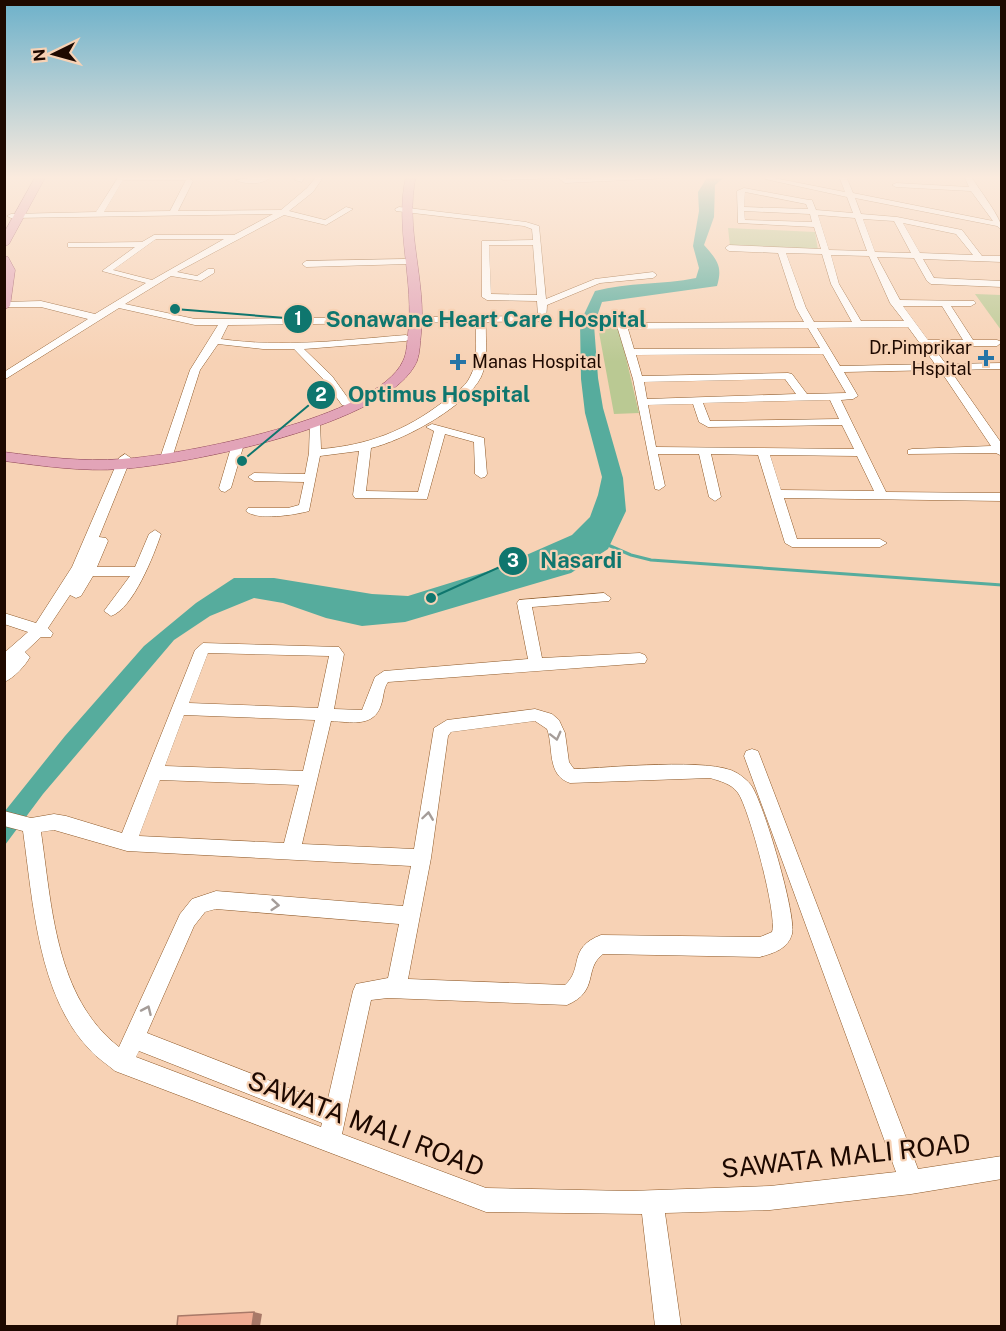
<svg xmlns="http://www.w3.org/2000/svg" width="1006" height="1331" font-family="'Public Sans',sans-serif">
	<style>
		.green { fill: #bac993 }
		.water { fill: #56ac9d }
		.lines { fill: none; stroke-linecap: round; stroke-linejoin: round }
		.stream { stroke: #56ac9d; stroke-width: 3 }
		.minor-casing { stroke: #8e5928; stroke-width: 1 }
		.major-casing { stroke: #914759; stroke-width: 1 }
		.minor { fill: #fff; fill-rule: evenodd }
		.major { fill: #e2a4b8; fill-rule: evenodd }
		.shaded-wall { fill: #a87968 }
		.building { fill: #f0ad94; stroke: #a87968; stroke-width: 1.5 }
		.oneway { stroke: #a59d99 }
		.poi-dot { fill: #2574a6; stroke: #f7d2b5; stroke-width: 2 }
		.labels { text-anchor: middle; stroke-width: 4.5; stroke-linejoin: round; paint-order: stroke }
		.far-poi-label { font-size: 18px; fill: #1e0900; stroke: #f7d2b5; text-anchor: end }
		.near-street-label { font-size: 26px; fill: #1e0900; stroke: #f7d2b5 }
		.leader { fill: none; stroke: #0f766e; stroke-width: 2 }
		.callout-dot { fill: #0f766e; stroke: #f7d2b5; stroke-width: 2 }
		.mark-label { font-size: 18px; text-anchor: middle; font-weight: bold; fill: #fff }
		.callout-label { font-size: 22px; text-anchor: middle; font-weight: bold; fill: #0f766e; stroke: #f7d2b5; stroke-width: 4.5; stroke-linejoin: round; paint-order: stroke }
	</style>
	<rect width="100%" height="100%" fill="#f7d2b5"/>
	<!-- green -->
	<path class="green" d="M728 228 815 232 818 250 730 246Z
		M975 294 1001 295V330Z
		M618 324 639 413 614 414 598 327Z"/>
	<!-- water -->
	<path class="water" d="M708 176H726L715 185 714 217 704 245C717 260 723 266 717 286L602 302 594 325 598 378 603 408 623 478 626 511 608 549 571 573 405 622 362 626 326 618 283 603 254 598 210 616 174 640 43 794 5 845V811L65 736 144 646 196 603 234 578H274L372 594 408 596 492 570 572 535 590 517 598 495 602 477 585 413 581 379 580 323 595 291C628 282 663 285 696 278L699 268 693 246 699 211 698 192Z"/>
	<g class="lines">
		<!-- stream -->
		<path class="stream" d="M608 545 631 555 651 560 1002 585"/>
		<!-- minor casing -->
		<g class="minor-casing">
			<path id="minor" d="M119 176H188L193 181 178 211 281 210 307 188 317 176H324L313 192 289 211 325 220 346 207 353 209 326 225 284 215 177 272 197 276 208 269H214V273L201 281 171 276 125 304 195 319 538 316 537 301 487 300 482 297V241L533 240 532 229 524 226 396 211 395 209 399 207 526 222 539 226 546 299 595 279 653 272 657 275 653 278 600 283 547 305 546 321 486 322C485 340 489 360 481 377 466 407 402 441 371 448L366 491 418 492 434 431 426 427 432 424 484 438 487 474 485 477 481 478 475 474 474 442 445 434 427 499 355 498 353 495 359 451 320 456 309 511C295 515 257 521 246 511L248 508H288L299 505 304 482 254 481 248 477 254 473 305 474 309 453 310 420H318L320 422 321 449C368 445 405 431 443 402 452 395 465 388 470 377 479 361 475 340 476 322L228 325 221 339C283 348 344 340 406 335L411 338 406 341 304 349 332 376 350 401 351 403 346 406 342 405 324 380 294 349H263L218 344 200 370 172 458 170 460H162L160 458 190 370 218 325H195L119 308 4 380V372L88 319 41 307H6L4 302 41 301 95 314 146 283 102 271 135 247H68V243L142 242 154 235H234L273 214 11 218 7 216 11 214 96 212ZM123 180H186L170 211 104 212ZM156 239H224L152 280 113 270ZM489 245H533L537 295 491 294Z
				M264 176H272C264 185 246 185 236 180Z
				M298 176H305L302 182 295 180Z
				M500 176H564L567 179 672 176 668 178 565 183 558 178 503 180Z
				M839 176H846L853 193 993 221 971 191 896 187 892 185 896 183 969 187 964 176H971C979 190 1002 218 1002 230L997 226 855 198 861 214 897 217 962 230 982 256H1002V262L923 259 934 278 1002 281V287L931 284 927 281 914 258 877 257 900 300 974 301 976 303 971 306H951L973 340H997L1002 342 997 346H932L946 364 1002 363V369L950 370 1002 444V456L996 453 908 454V450L912 449 991 446 940 370 844 372 858 396 853 399 841 400 886 492 1002 493V501L784 498 797 539H880L887 543 880 547H792L785 543 758 455 711 454 721 497 715 501 709 497 699 454H658L665 486 659 490 655 489 633 379 617 326 622 323 804 322 796 308 778 253 729 251 725 248 729 245 821 249 814 227 738 223 737 191 744 188 809 200H812L816 210 853 213 847 197 765 179 769 177 845 192ZM745 192 806 204 808 209 744 207ZM744 211 810 214 812 222 745 220ZM818 215 855 218 867 251 829 250ZM863 219 894 221 911 253 875 252ZM903 223 956 234 973 255 920 253ZM786 253 822 254 831 284 852 322H814L806 308ZM831 255 869 256 890 303 904 321H861L839 284ZM903 306H942L963 340H928ZM908 327 935 364 840 366 817 328ZM808 328 820 348 634 349 628 329ZM823 354 846 393 807 394 792 374 788 373 642 376 636 355ZM785 379 796 394 647 399 644 382ZM830 400 839 419 710 421 703 403ZM693 404 699 422 708 427 842 425 854 449 656 447 648 405ZM770 455 857 456 874 491 781 490Z
				M405 259 408 260V264L306 267 302 264 306 261Z
				M238 441 244 444 231 488 225 492 221 491 219 488 232 444Z
				M125 454 131 458 99 537 106 538 108 541 97 567H135L149 534 155 530 161 534C154 555 133 609 111 616L104 611 130 576H93L81 596 76 598 70 595 48 628 53 633 51 637H41L25 652 30 657C25 666 14 678 4 682V653L28 632 4 624V613L36 623 72 567 119 458Z
				M604 593 611 598 609 601 532 607 542 658 640 653 645 655 647 659 645 663 388 682C383 689 384 697 381 705 374 728 350 722 331 721L302 844 414 849 434 728 447 720 535 709 552 714 559 720 565 733 569 762 574 769C608 768 712 757 737 773 742 776 748 781 751 785 763 801 797 916 792 934 788 949 774 953 760 957L603 954C583 969 600 991 567 1005L388 998 371 1000 342 1134 486 1188 630 1191 770 1186 896 1172 744 756 746 751 752 749 758 751 760 756 918 1169 1002 1156V1179L911 1194 770 1210 665 1213 681 1326H655L642 1214 486 1212 115 1071C107 1064 97 1058 90 1050 38 996 33 902 23 831L4 826V811L31 818 54 814 66 816 122 833 195 650 203 643 339 647 344 654 334 709 362 710 375 677 384 671 528 659 517 603 519 600ZM208 653 329 656 318 708 189 703ZM184 715 315 720 303 771 165 766ZM535 721 547 729C554 747 546 775 570 783L710 778C720 781 732 784 738 793 749 808 778 917 772 932L760 937 601 935C567 948 584 968 565 985L408 979 431 858 448 736 451 732ZM160 780 299 785 284 843 139 836ZM54 830 127 851 411 866 403 906 216 891 192 899 180 914 119 1047C55 997 52 906 41 832ZM216 909 399 924 388 978 356 984 353 991 327 1103 147 1033 194 926 205 912ZM139 1051 322 1123 321 1127 136 1057Z"/>
		</g>
		<!-- major casing -->
		<g class="major-casing">
			<path id="major" d="M36 176H46L9 244 4 247V233Z
				M406 176H416C404 228 427 282 421 334 420 342 420 353 417 361 390 425 187 464 122 469 83 472 43 466 4 461V452C43 457 83 462 122 459 182 455 377 418 403 361 407 353 407 343 408 334 415 282 394 228 406 176Z
				M4 256 8 257 15 270 10 306 4 310Z"/>
		</g>
		<!-- minor -->
		<use href="#minor" class="minor"/>
		<!-- major -->
		<use href="#major" class="major"/>
	</g>
	<!-- shaded-wall -->
	<path class="shaded-wall" d="M254 1312 262 1314 260 1326H252Z"/>
	<!-- building -->
	<path class="building" d="M254 1312 252 1326H177L178 1316Z"/>
	<!-- one-way arrows -->
	<defs><path id="oneway-chevron" d="M-2-3.5L2.5 0L-2 3.5" fill="none" stroke-width="1.6" stroke-linecap="round" stroke-linejoin="round" transform="scale(1.5)"/></defs>
	<g class="oneway">
		<use href="#oneway-chevron" transform="translate(556 736) rotate(76)"/>
		<use href="#oneway-chevron" transform="translate(428 816) rotate(-82)"/>
		<use href="#oneway-chevron" transform="translate(275 905) rotate(5)"/>
		<use href="#oneway-chevron" transform="translate(147 1010) rotate(-66)"/>
	</g>
	<!-- sky -->
	<linearGradient id="sky" x2="0" y2="1"><stop stop-color="#6db1ca"/><stop offset="0.49" stop-color="#fbebde"/><stop offset="1" stop-color="#fbebde" stop-opacity="0"/></linearGradient>
	<rect width="1006" height="362" fill="url(#sky)"/>
	<!-- markers -->
	<g class="poi-dot">
		<path d="M983 349h6v6h6v6h-6v6h-6v-6h-6v-6h6z"/>
		<path d="M455 353h6v6h6v6h-6v6h-6v-6h-6v-6h6z"/>
	</g>
	<g class="labels">
		<!-- far-poi labels -->
		<g class="far-poi-label">
			<text x="972" y="354">Dr.Pimprikar<tspan x="972" dy="21">Hspital</tspan></text>
			<text x="472" y="368" text-anchor="start">Manas Hospital</text>
		</g>
		<!-- near-street labels -->
		<g class="near-street-label">
			<text transform="translate(366 1124) rotate(21)" y="9">SAWATA MALI ROAD</text>
			<text transform="translate(846 1156) rotate(-6)" y="9">SAWATA MALI ROAD</text>
		</g>
	</g>
	<!-- callouts -->
	<path class="leader" d="M175 309L298 319M242 461L321 395M431 598L513 561"/>
	<g class="callout-dot">
		<circle cx="175" cy="309" r="6"/>
		<circle cx="242" cy="461" r="6"/>
		<circle cx="431" cy="598" r="6"/>
		<circle cx="298" cy="319" r="15"/>
		<circle cx="321" cy="395" r="15"/>
		<circle cx="513" cy="561" r="15"/>
	</g>
	<g class="mark-label">
		<text x="298" y="325">1</text>
		<text x="321" y="401">2</text>
		<text x="513" y="567">3</text>
	</g>
	<g class="callout-label">
		<text x="486" y="327">Sonawane Heart Care Hospital</text>
		<text x="439" y="402">Optimus Hospital</text>
		<text x="581" y="568">Nasardi</text>
	</g>
	<!-- border -->
	<rect width="1006" height="1331" fill="none" stroke="#1e0900" stroke-width="12"/>
	<!-- north arrow -->
	<g transform="translate(54 54) rotate(265)" stroke="#f7d2b5" stroke-width="4.5" paint-order="stroke">
	<path d="M0-4.5L10 22L0 15L-10 22Z" fill="#1e0900"/>
	<text y="-9" font-size="16" font-weight="bold" text-anchor="middle" fill="#1e0900">N</text>
	</g>
</svg>
